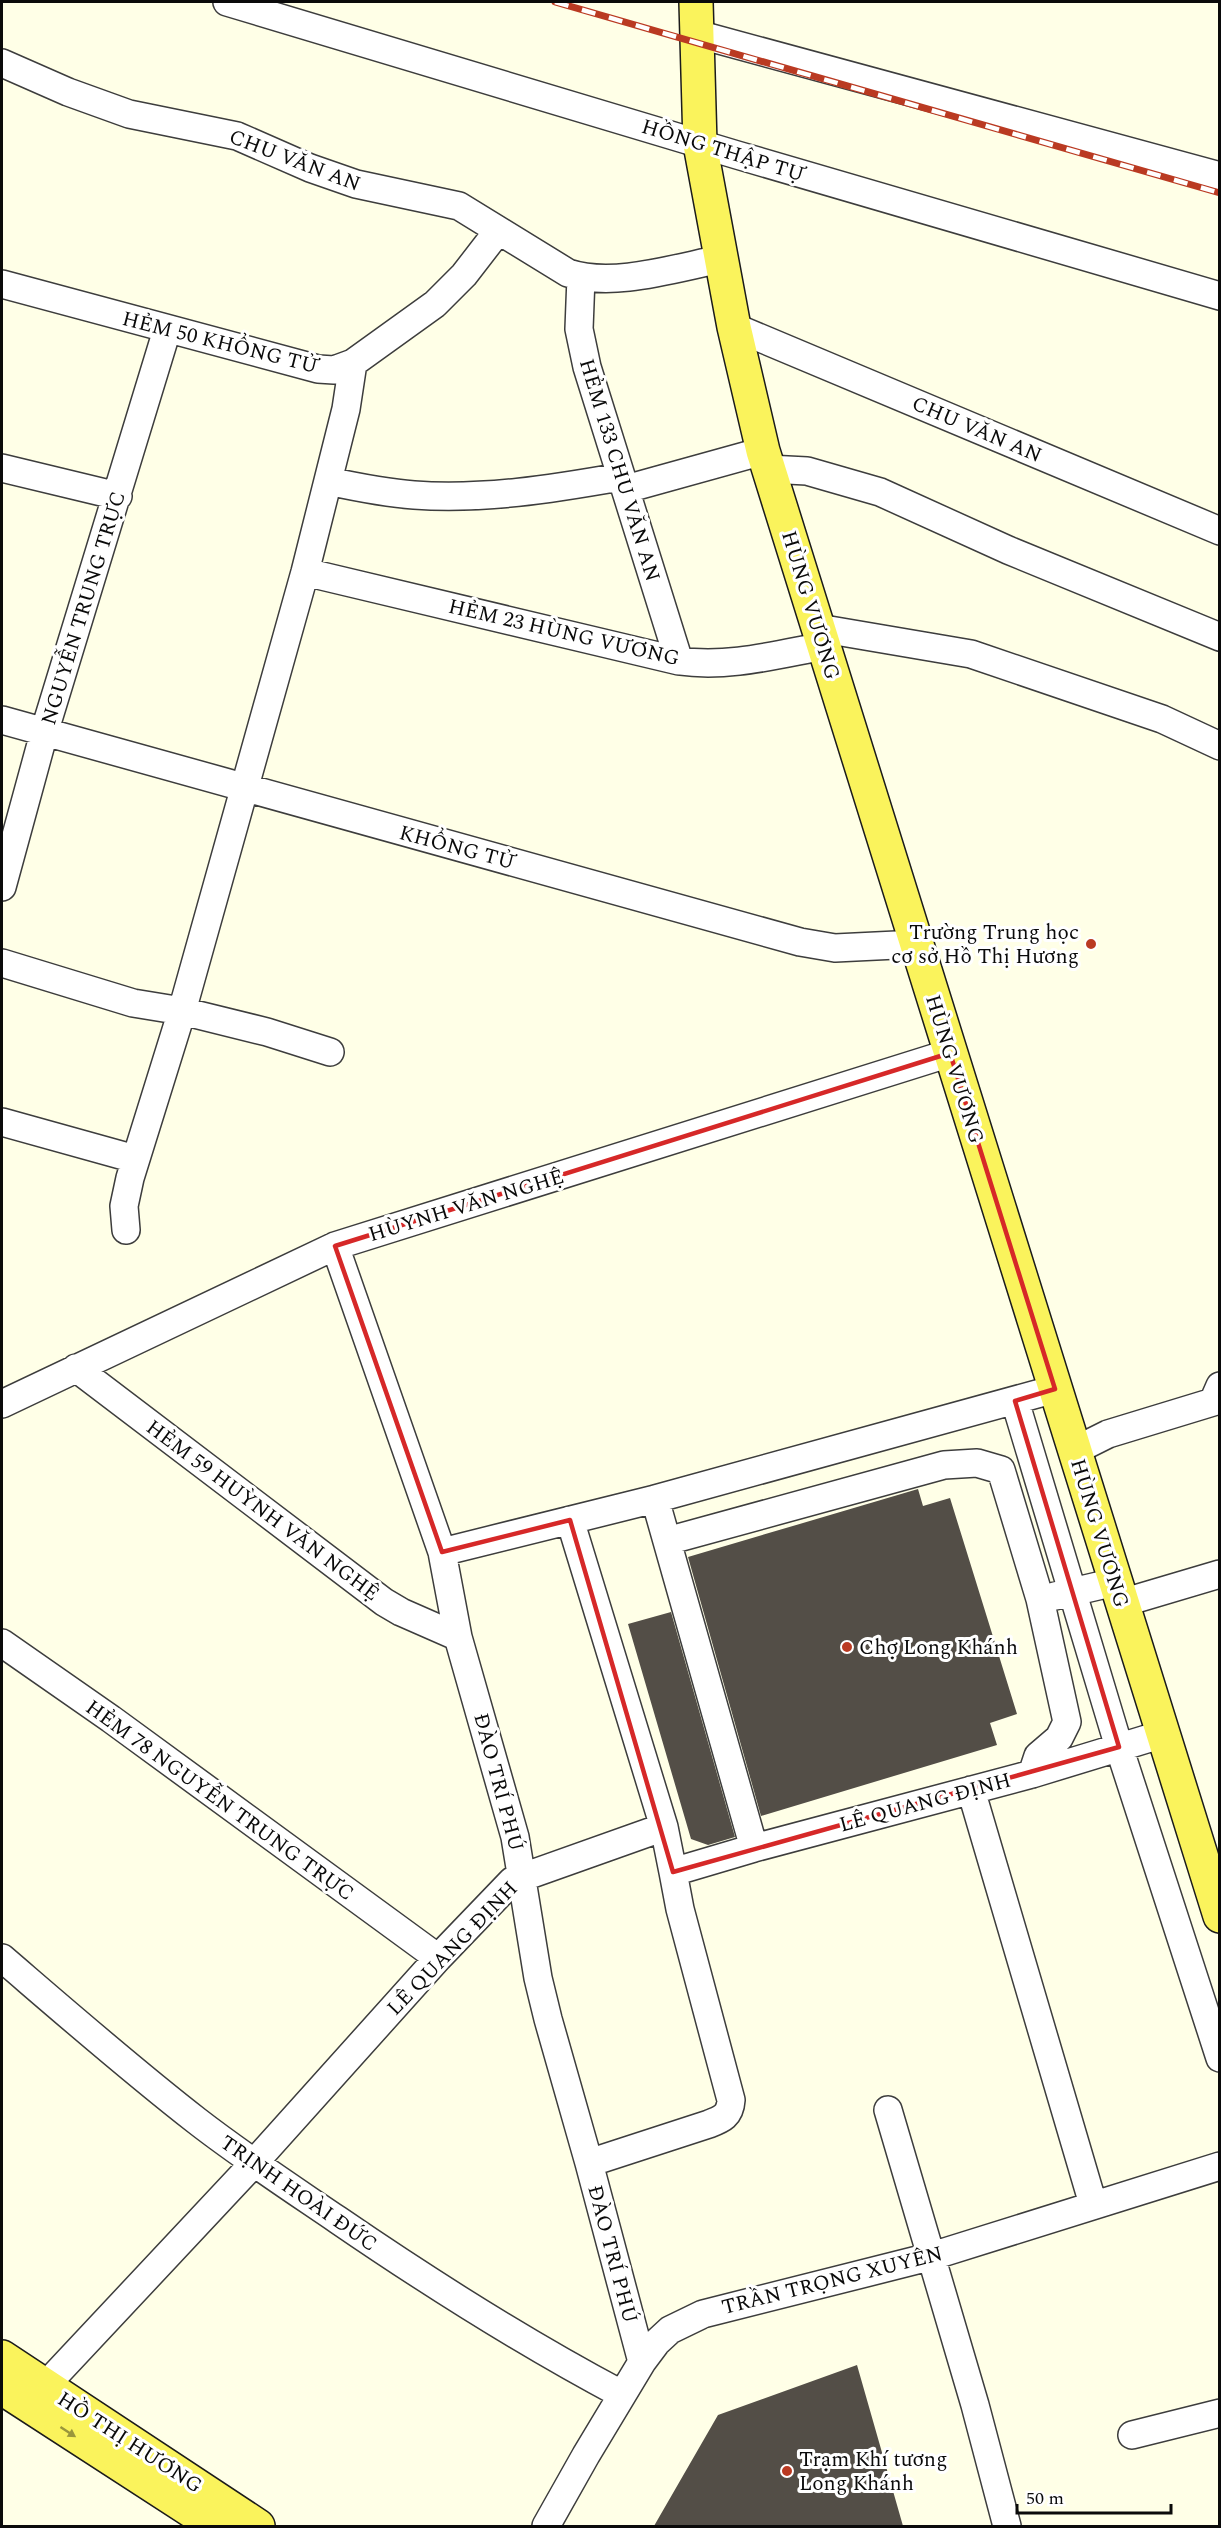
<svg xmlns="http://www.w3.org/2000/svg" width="1221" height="2528" font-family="Spectral,serif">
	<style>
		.building { fill: #534e47 }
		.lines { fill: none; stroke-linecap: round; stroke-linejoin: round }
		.minor-casing { stroke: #3d3d3d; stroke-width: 30 }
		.major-casing { stroke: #1b1b1b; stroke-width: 36 }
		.minor { stroke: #fff; stroke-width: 27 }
		.major { stroke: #faf35c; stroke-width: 33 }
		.rail-casing { stroke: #ba3a22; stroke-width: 7 }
		.rail { stroke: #fff; stroke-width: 4.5; stroke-dasharray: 14; stroke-linecap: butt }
		.oneway { fill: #9a963b }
		.marked { fill: none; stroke: #d62828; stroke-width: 4.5; stroke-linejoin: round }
		.poi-dot { fill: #ba3a22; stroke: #fff; stroke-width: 2 }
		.labels { text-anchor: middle; stroke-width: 6; stroke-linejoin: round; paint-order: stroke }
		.street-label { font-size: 21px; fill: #0a0a0a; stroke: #fff }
		.poi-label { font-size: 21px; fill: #0a0a0a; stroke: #fff; text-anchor: start }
	</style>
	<rect width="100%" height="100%" fill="#ffffe7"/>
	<!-- building -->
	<path class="building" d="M918 1489 923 1506 950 1498 1017 1714 990 1723 997 1745 761 1816 688 1557Z
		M671 1612 735 1837 708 1845 691 1839 628 1624Z
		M857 2365 903 2526H654L718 2415Z"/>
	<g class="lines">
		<!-- minor casing -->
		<g class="minor-casing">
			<path id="minor" d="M227 2 737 155 1220 296
				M697 34 1220 176
				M2 63 68 92 129 114 237 136 310 168 356 184 459 206 568 273C613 288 675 268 721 259
				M581 277 579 329 587 367 679 661
				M2 284 318 369 334 370 353 363 435 304 464 275 498 231
				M734 327 1220 531
				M2 468 118 496
				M768 469 807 471 880 492 1008 550 1220 637
				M328 481C356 487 385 493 414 495 483 500 552 489 620 477
				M626 489 763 451
				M305 572 679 661C728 668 775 655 824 646
				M818 628 971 654 1162 719 1220 746
				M2 720 800 942 835 948 917 944
				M2 887 44 733 167 330
				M2 963 133 1003 182 1011 267 1032 330 1052
				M2 1122 135 1159
				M126 1230 124 1206 130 1178 182 1011 305 572 346 409 353 363
				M335 1246 442 1552 458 1637 515 1837 538 1978 548 2019 589 2163 642 2362
				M76 1368 384 1602 401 1612 458 1637
				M1015 1401 1119 1747 1220 2058
				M2 1404 335 1246 950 1053
				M1074 1451 1108 1434 1213 1402 1220 1386
				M655 1499 754 1848
				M570 1520 664 1827
				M667 1541 944 1465 977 1463 1001 1470 1040 1599 1067 1722 1059 1738 1038 1756 1032 1774
				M442 1552 655 1499 1055 1389
				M1055 1596 1115 1582
				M1122 1603 1220 1574
				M2 1643 111 1719 438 1958
				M971 1790 1093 2204
				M2 1958C66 2013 130 2069 197 2121 242 2156 291 2188 338 2220 430 2283 523 2342 621 2394
				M888 2110 975 2405 1007 2526
				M589 2163 709 2124C722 2119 730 2116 731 2100L680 1909 673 1872
				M34 2403 45 2386 254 2163 438 1958 512 1881 664 1827 673 1872 754 1848 1032 1774 1163 1734
				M1132 2435 1220 2413
				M546 2526 586 2455 642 2362 657 2342 670 2330 703 2314 929 2257 1220 2166"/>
		</g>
		<!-- major casing -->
		<g class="major-casing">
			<path id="major" d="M696 2 700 144 734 327 763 451 1220 1916
				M2 2357 258 2526
				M2 2388 215 2526"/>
		</g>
		<!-- minor -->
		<use href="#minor" class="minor"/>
		<!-- major -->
		<use href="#major" class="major"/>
		<!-- rail casing -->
		<g class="rail-casing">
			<path id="rail" d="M555 2 1220 193"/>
		</g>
		<!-- rail -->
		<use href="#rail" class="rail"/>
	</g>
	<!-- one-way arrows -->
	<defs><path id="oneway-solid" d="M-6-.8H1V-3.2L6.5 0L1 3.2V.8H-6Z" transform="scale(1.5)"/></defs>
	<use class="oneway" href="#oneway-solid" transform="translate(68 2432) rotate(33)"/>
	<!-- marked area -->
	<path class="marked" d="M950 1053 1055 1389 1015 1401 1119 1747 673 1872 570 1520 442 1552 335 1246Z"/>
	<!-- markers -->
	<g class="poi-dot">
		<circle cx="1091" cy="944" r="6"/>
		<circle cx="847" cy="1647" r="6"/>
		<circle cx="787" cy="2471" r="6"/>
	</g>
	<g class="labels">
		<!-- street labels -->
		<g class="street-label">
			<text transform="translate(723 150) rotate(17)" y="7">HỒNG THẬP TỰ</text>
			<text transform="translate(295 160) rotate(21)" y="7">CHU VĂN AN</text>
			<text transform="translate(220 342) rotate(14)" y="7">HẺM 50 KHỔNG TỬ</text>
			<text transform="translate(977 429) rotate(23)" y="7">CHU VĂN AN</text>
			<text transform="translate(620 470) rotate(73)" y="7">HẺM 133 CHU VĂN AN</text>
			<text transform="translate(811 605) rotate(73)" y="7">HÙNG VƯƠNG</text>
			<text transform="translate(83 608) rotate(-73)" y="7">NGUYỄN TRUNG TRỰC</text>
			<text transform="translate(564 632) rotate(13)" y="7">HẺM 23 HÙNG VƯƠNG</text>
			<text transform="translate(457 847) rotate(15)" y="7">KHỔNG TỬ</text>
			<text transform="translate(955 1069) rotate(73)" y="7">HÙNG VƯƠNG</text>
			<text transform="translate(466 1205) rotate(-17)" y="7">HÙYNH VĂN NGHỆ</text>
			<text transform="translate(263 1510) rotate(37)" y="7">HẺM 59 HUỲNH VĂN NGHỆ</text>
			<text transform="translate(1100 1533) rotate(73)" y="7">HÙNG VƯƠNG</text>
			<text transform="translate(499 1782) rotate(75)" y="7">ĐÀO TRÍ PHÚ</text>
			<text transform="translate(220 1800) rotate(36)" y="7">HẺM 78 NGUYỄN TRUNG TRỰC</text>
			<text transform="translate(925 1802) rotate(-15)" y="7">LÊ QUANG ĐỊNH</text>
			<text transform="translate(452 1948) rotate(-46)" y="7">LÊ QUANG ĐỊNH</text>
			<text transform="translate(299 2193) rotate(35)" y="7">TRỊNH HOÀI ĐỨC</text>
			<text transform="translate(613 2254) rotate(75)" y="7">ĐÀO TRÍ PHÚ</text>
			<text transform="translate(832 2280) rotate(-14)" y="7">TRẦN TRỌNG XUYÊN</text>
			<text transform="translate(130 2442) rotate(33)" y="7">HỒ THỊ HƯƠNG</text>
		</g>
		<!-- poi labels -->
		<g class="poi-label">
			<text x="1079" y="939" text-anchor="end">Trường Trung học<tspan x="1079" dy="24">cơ sở Hồ Thị Hương</tspan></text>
			<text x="859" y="1654">Chợ Long Khánh</text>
			<text x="799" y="2466">Trạm Khí tương<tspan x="799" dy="24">Long Khánh</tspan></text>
		</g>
	</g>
	<!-- border -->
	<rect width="1221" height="2528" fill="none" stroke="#0a0a0a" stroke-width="6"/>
	<!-- scale -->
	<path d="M1017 2504v9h154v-9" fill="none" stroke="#0a0a0a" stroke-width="3"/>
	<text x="1026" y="2504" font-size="18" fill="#0a0a0a" stroke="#ffffff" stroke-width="4.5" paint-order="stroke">50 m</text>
</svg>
